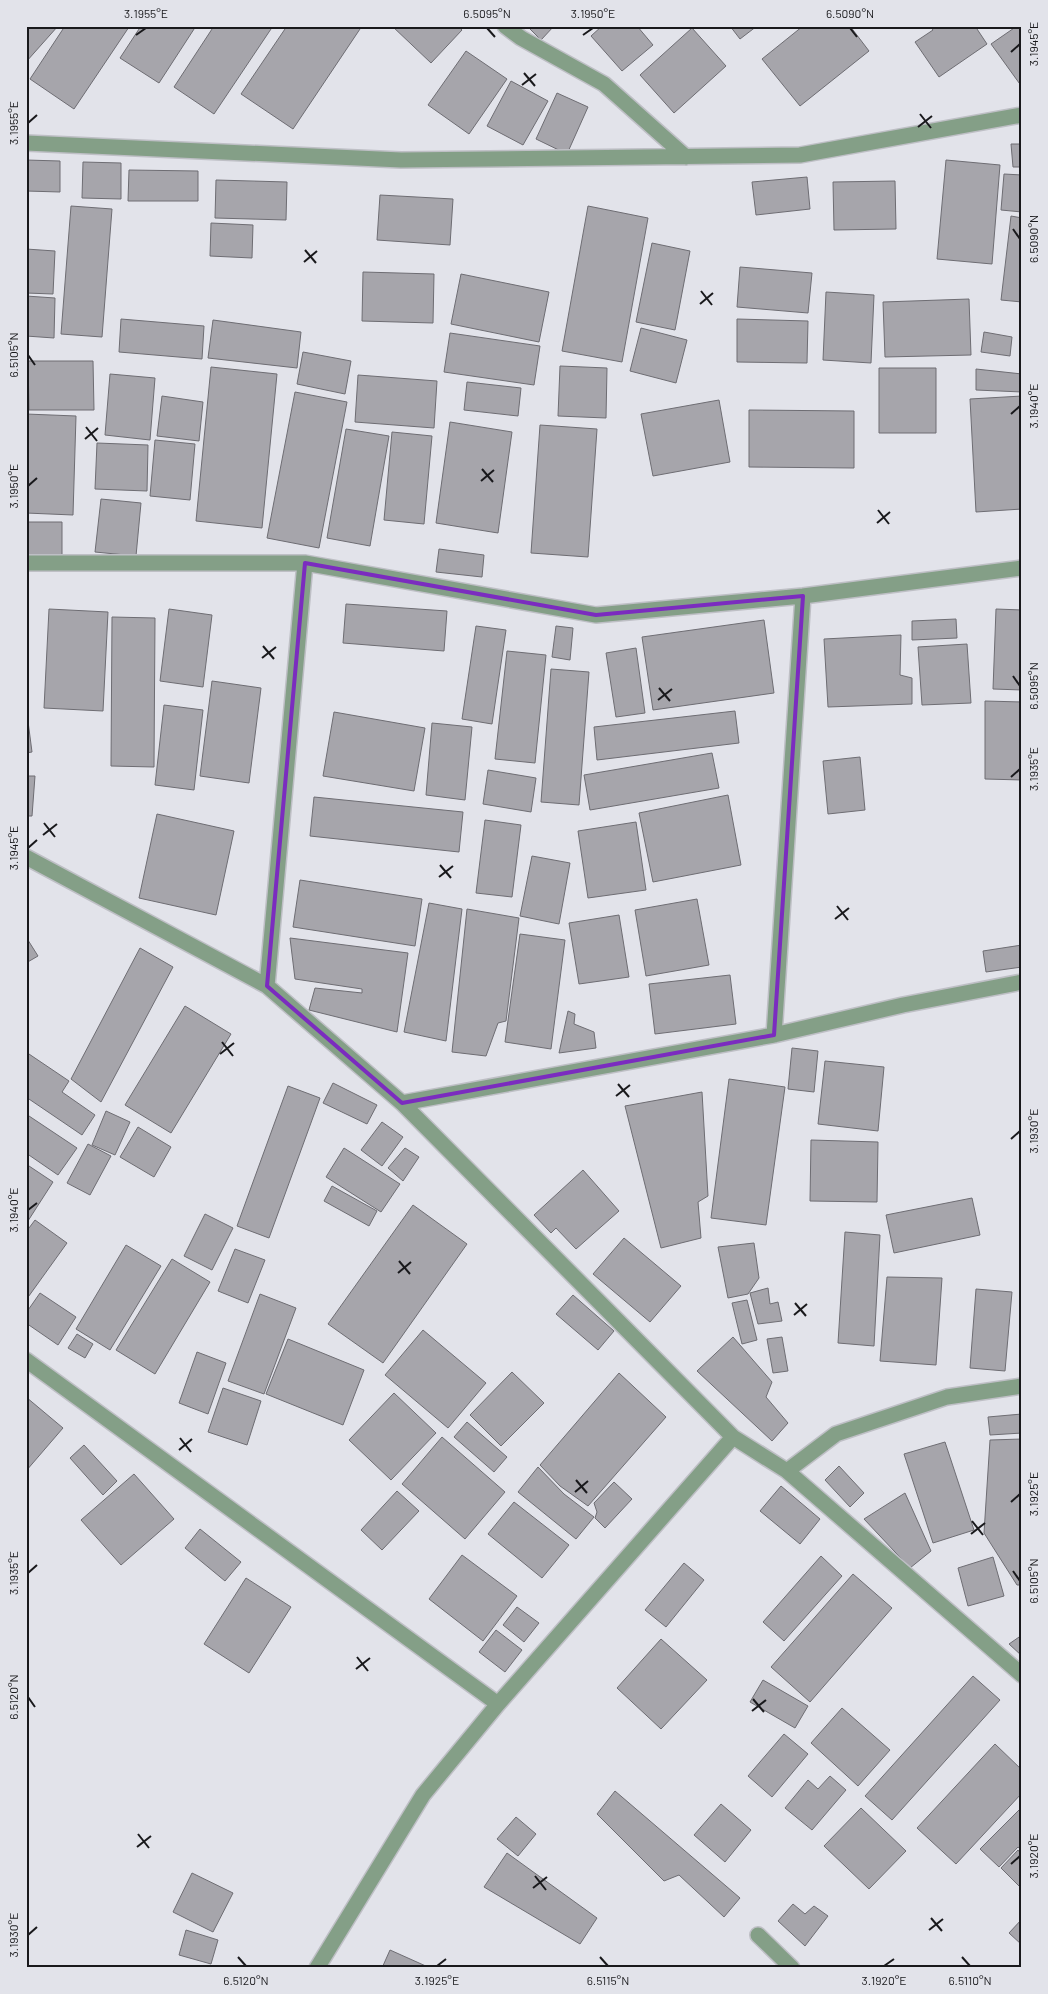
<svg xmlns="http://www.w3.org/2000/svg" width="1048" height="1994" font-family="Barlow,sans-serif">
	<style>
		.building { fill: #a6a5ab; stroke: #6e6d73 }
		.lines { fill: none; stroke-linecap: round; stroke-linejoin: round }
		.street-casing { stroke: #bebfc5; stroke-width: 18 }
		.street { stroke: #849f87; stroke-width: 15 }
		.marked { fill: none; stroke: #7b2cbf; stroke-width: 4; stroke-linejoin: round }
		.ticks { fill: none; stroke: #19191c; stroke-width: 2 }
		.neatline { fill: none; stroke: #19191c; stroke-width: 2 }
		.ticks-label { font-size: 12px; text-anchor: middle; fill: #19191c }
	</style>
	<rect width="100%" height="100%" fill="#e2e3ea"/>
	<!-- building -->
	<path class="building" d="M26 26H58L26 62Z
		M65 26 129 27 74 109 30 79Z
		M141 26H196L159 83 120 58Z
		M214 26H273L214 114 174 87Z
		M287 26H362L293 129 241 94Z
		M392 26H458L462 30 431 63Z
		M527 26H554L541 40Z
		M602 26H637L653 45 622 71 591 36Z
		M730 26H757L740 39Z
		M803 26H850L869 51 800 106 762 59Z
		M930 26H975L987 44 939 77 915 42 933 30Z
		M1017 26H1022V87L991 44Z
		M692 28 726 66 674 113 640 75Z
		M466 51 507 79 469 134 428 105Z
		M511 81 548 101 523 145 487 126Z
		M557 93 588 107 567 154 536 139Z
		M1011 144H1022V167H1013Z
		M26 160 60 161V192L26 191Z
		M946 160 1000 165 992 264 937 259Z
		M83 162 121 163V199L82 198Z
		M129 170 198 171V201H128Z
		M1004 174 1022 175V212L1001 210Z
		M807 177 810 209 756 215 752 182Z
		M216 180 287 182 286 220 215 218Z
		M895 181 896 229 834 230 833 182Z
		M380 195 453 199 450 245 377 240Z
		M71 206 112 209 102 337 61 334Z
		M588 206 648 218 622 362 562 351Z
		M1011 216 1022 218V302L1001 300Z
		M211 223 253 225 252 258 210 256Z
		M652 243 690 251 675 330 636 322Z
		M26 249 55 251 53 294 26 293Z
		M740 267 812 273 808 313 737 307Z
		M363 272 434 274 433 323 362 321Z
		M461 274 549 292 539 342 451 324Z
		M826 292 874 295 871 363 823 360Z
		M26 296 55 298 54 338 26 336Z
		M969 299 971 355 885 357 883 302Z
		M121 319 204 326 202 359 119 352Z
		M737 319 808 321 807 363 737 362Z
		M213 320 301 332 297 368 208 358Z
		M641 328 687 340 676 383 630 371Z
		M984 332 1012 337 1010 356 981 352Z
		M450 333 540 346 534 385 444 372Z
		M303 352 351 361 345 394 297 384Z
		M28 361H93L94 410H29Z
		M560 366 607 368 606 418 558 416Z
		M211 367 277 374 262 528 196 521Z
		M879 368H936V433H879Z
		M976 369 1022 374V392L976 390Z
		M110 374 155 378 150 440 105 435Z
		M358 375 437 381 434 428 355 422Z
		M467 382 521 388 518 416 464 410Z
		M295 392 347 402 319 548 267 538Z
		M162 396 203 402 199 441 157 436Z
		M1022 396V509L976 512 970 399Z
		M719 400 730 462 653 476 641 414Z
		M749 410 854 411V468L749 467Z
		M26 414 76 416 73 515 26 513Z
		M450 422 512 432 498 533 436 523Z
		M540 425 597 429 588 557 531 553Z
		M346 429 389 436 370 546 327 538Z
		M392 432 432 436 424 524 384 520Z
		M155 440 195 444 190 500 150 496Z
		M97 443 148 445 147 491 95 489Z
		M101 499 141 503 136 556 95 552Z
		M26 522H62V556L26 555Z
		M439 549 484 555 482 577 436 572Z
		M346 604 447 611 444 651 343 643Z
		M49 609 108 612 103 711 44 708Z
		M169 609 212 615 203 687 160 681Z
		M996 609 1022 610V690L993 689Z
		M112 617 155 618 154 767 111 766Z
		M956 619 957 638 912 640V621Z
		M764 620 774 693 653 710 642 637Z
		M476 626 506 630 492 724 462 719Z
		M556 626 573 628 570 660 552 657Z
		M901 635 900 675 912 678V704L828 707 824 639Z
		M967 644 971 703 922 705 918 647Z
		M636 648 645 713 616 717 606 653Z
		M507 651 546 655 535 763 495 759Z
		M551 669 589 672 579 805 541 802Z
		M212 681 261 688 249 783 200 776Z
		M985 701 1022 702V780L985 779Z
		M164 705 203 710 194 790 155 785Z
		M26 706 32 752 26 753Z
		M735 711 739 743 597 760 594 727Z
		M334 712 425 728 414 791 323 776Z
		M432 723 472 727 465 800 426 795Z
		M712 753 719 788 590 810 584 775Z
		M860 757 865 810 828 814 823 761Z
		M488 770 536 778 531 812 483 804Z
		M26 776H35L32 816H26Z
		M728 795 741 865 653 882 639 813Z
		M314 797 463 812 459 852 310 836Z
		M157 814 234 831 216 915 139 898Z
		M485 820 521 825 512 897 476 893Z
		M636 822 646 890 588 898 578 831Z
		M532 856 570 863 559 924 520 916Z
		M300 880 422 899 415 946 293 927Z
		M697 899 709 965 646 976 635 910Z
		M429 903 462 909 446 1041 404 1032Z
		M467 909 519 918 506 1021 498 1023 486 1056 452 1052Z
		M619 915 629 977 579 984 569 923Z
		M520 934 565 940 551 1049 505 1042Z
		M26 937 38 956 26 963Z
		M290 938 408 953 397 1032 309 1010 315 988 362 993V989L295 979Z
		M1022 945V967L986 972 983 951Z
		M140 948 173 967 101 1102 71 1079Z
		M730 975 736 1024 655 1034 649 984Z
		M185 1006 231 1034 171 1133 125 1105Z
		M568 1011 575 1014 574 1024 594 1032 596 1048 559 1053Z
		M792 1048 818 1051 814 1092 788 1089Z
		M26 1052 69 1081 62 1092 95 1115 82 1135 26 1097Z
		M825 1061 884 1067 878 1131 818 1124Z
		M729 1079 785 1087 766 1225 711 1218Z
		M333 1083 377 1105 367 1124 323 1103Z
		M288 1086 320 1098 269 1238 237 1226Z
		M702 1092 708 1196 698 1202 701 1238 661 1248 625 1106Z
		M106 1111 130 1122 115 1155 92 1145Z
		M26 1114 77 1148 58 1175 26 1153Z
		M382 1122 403 1137 382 1166 361 1150Z
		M138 1127 171 1147 154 1177 120 1157Z
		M811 1140 878 1142 877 1202 810 1201Z
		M88 1144 111 1156 90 1195 67 1183Z
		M344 1148 400 1184 381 1212 326 1177Z
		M405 1148 419 1157 403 1181 388 1168Z
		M26 1164 53 1182 26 1224Z
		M583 1170 619 1211 576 1249 556 1228 551 1233 534 1215Z
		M332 1186 377 1211 369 1226 324 1201Z
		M972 1198 980 1235 894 1253 886 1215Z
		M413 1205 467 1244 383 1363 328 1324Z
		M205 1214 233 1228 212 1270 184 1256Z
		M35 1220 67 1243 26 1300V1232Z
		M845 1232 880 1235 874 1346 838 1343Z
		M624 1238 681 1286 650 1322 593 1274Z
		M754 1243 759 1278 748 1294 728 1298 718 1247Z
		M126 1245 161 1266 110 1350 76 1329Z
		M235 1249 265 1260 248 1303 218 1291Z
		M172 1259 210 1282 155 1374 116 1350Z
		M887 1277 942 1278 936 1365 880 1361Z
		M768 1288 770 1304 778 1302 782 1321 758 1324 750 1293Z
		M976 1289 1012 1292 1005 1371 970 1368Z
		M40 1293 76 1317 58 1345 26 1323V1313Z
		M260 1294 296 1308 264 1394 228 1381Z
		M573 1295 614 1331 598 1350 556 1314Z
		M747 1300 757 1340 742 1344 732 1303Z
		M423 1330 486 1383 448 1428 385 1375Z
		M77 1334 93 1344 85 1358 68 1348Z
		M733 1337 772 1382 766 1397 788 1423 772 1441 697 1371Z
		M782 1337 788 1371 773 1373 767 1339Z
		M288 1339 364 1370 343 1425 266 1394Z
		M197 1352 226 1363 208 1414 179 1403Z
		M512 1372 544 1403 501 1446 470 1415Z
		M619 1373 666 1417 588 1506 560 1486 540 1465Z
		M223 1388 261 1401 247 1445 208 1432Z
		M394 1393 436 1433 391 1480 349 1440Z
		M26 1397 63 1428 26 1471Z
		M1022 1414V1433L990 1435 988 1417Z
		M467 1422 507 1457 494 1472 454 1437Z
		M442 1437 505 1492 465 1539 402 1484Z
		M1022 1439V1585H1017L984 1533 990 1440Z
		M945 1442 974 1530 933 1543 904 1454Z
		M84 1445 117 1481 103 1495 70 1458Z
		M839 1466 864 1493 850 1507 825 1480Z
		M538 1467 564 1494 594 1517 576 1539 518 1492Z
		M134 1474 174 1519 121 1565 81 1520Z
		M614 1482 632 1499 605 1528 595 1518 597 1512 594 1503Z
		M781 1486 820 1519 800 1544 760 1511Z
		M397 1491 419 1511 382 1550 361 1530Z
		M905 1493 931 1551 910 1568 864 1519Z
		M514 1502 569 1545 542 1578 488 1534Z
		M200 1529 241 1562 225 1581 185 1548Z
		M462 1555 517 1596 483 1641 429 1599Z
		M821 1556 842 1576 784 1641 763 1622Z
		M993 1557 1004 1596 968 1606 958 1568Z
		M684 1563 704 1580 666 1627 645 1610Z
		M853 1574 892 1608 810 1702 771 1667Z
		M246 1578 291 1607 249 1673 204 1644Z
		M517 1607 539 1623 524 1642 503 1625Z
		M496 1630 522 1650 505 1672 479 1652Z
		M1022 1635V1656L1009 1644Z
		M661 1639 707 1680 661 1729 617 1688Z
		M973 1676 1000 1700 892 1820 865 1796Z
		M763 1680 808 1706 795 1728 750 1702Z
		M842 1708 890 1750 858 1786 811 1743Z
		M784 1734 808 1754 772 1797 748 1776Z
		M995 1744 1022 1770V1793L956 1864 917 1828Z
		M830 1776 846 1790 812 1830 785 1808 808 1780 818 1789Z
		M615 1791 740 1898 724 1917 679 1875 664 1881 597 1814Z
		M721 1804 751 1830 725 1862 694 1835Z
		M1022 1807V1850L1018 1847 999 1867 980 1849Z
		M861 1808 906 1851 869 1889 824 1846Z
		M516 1817 536 1834 518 1856 497 1839Z
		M1018 1850 1022 1855V1883L1019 1886 1001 1868Z
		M507 1853 597 1918 580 1944 484 1887Z
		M192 1873 233 1893 213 1932 173 1912Z
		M793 1904 805 1914 814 1906 828 1916 805 1946 778 1921Z
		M1022 1919V1945L1009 1933Z
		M186 1930 218 1940 211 1964 179 1955Z
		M390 1950 428 1967V1968H382Z"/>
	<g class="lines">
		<!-- street casing -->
		<g class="street-casing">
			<path id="street" d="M505 26 521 38 604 84 686 157
				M26 143 401 160 800 155 1022 115
				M26 563H305L596 615 803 596 1022 568
				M26 857 267 986 402 1103 733 1437 787 1471 1022 1675
				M267 986 305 563
				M774 1035 803 596
				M402 1103 774 1035 903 1005 1022 982
				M26 1360 498 1704
				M787 1471 836 1434 947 1397 1022 1386
				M758 1935 792 1968
				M317 1968 423 1795 498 1704 733 1437"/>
		</g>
		<!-- street -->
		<use href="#street" class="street"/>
	</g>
	<!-- marked area -->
	<path class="marked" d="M305 563 596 615 803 596 774 1035 402 1103 267 986Z"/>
	<!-- ticks -->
	<path class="ticks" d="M487 28 495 37M850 28 857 37M136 35 146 28M583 35 593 28M1011 52 1020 44M524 73 535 86M522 85 536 74M920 114 931 128M28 123 37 115M918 127 932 116M1013 229 1020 239M305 250 316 263M304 262 317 251M701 291 712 305M700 304 713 293M28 355 35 365M1011 414 1020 406M86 427 97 441M85 439 98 428M482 469 493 482M481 481 494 470M28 486 37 478M878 510 889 524M877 523 890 512M263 646 274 659M262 658 276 647M1013 676 1020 686M659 688 670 701M658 700 672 689M1011 777 1020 769M44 823 55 837M43 835 57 824M28 848 37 840M440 865 451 878M439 877 453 866M837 906 848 920M835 919 849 908M222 1042 233 1056M220 1054 234 1043M618 1084 629 1097M616 1096 630 1085M1011 1139 1020 1131M28 1210 37 1203M399 1261 410 1274M398 1273 411 1262M795 1303 806 1316M794 1315 807 1304M180 1438 191 1452M179 1450 192 1439M576 1480 587 1493M575 1492 588 1481M1011 1502 1020 1494M972 1521 983 1535M971 1534 985 1523M1013 1571 1020 1581M28 1573 37 1565M357 1657 368 1671M356 1669 370 1658M28 1697 35 1707M753 1699 764 1712M752 1711 766 1700M138 1834 149 1848M137 1847 151 1836M1011 1864 1020 1856M535 1876 546 1890M533 1888 547 1877M931 1918 942 1931M929 1930 943 1919M28 1935 37 1927M238 1957 246 1966M600 1957 608 1966M962 1957 970 1966M437 1966 446 1959M884 1966 894 1959"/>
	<!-- border -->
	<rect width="1048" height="1994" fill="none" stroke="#e2e3ea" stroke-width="55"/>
	<rect x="28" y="28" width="992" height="1938" class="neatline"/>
	<g class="ticks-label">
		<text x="146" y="18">3.1955°E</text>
		<text x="487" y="18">6.5095°N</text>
		<text x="593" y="18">3.1950°E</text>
		<text x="850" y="18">6.5090°N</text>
		<text transform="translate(1034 44) rotate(-90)" y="4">3.1945°E</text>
		<text transform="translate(14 123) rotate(-90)" y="4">3.1955°E</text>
		<text transform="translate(1034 239) rotate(-90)" y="4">6.5090°N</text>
		<text transform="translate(14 355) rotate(-90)" y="4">6.5105°N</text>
		<text transform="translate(1034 406) rotate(-90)" y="4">3.1940°E</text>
		<text transform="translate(14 486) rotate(-90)" y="4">3.1950°E</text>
		<text transform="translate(1034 686) rotate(-90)" y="4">6.5095°N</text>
		<text transform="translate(1034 769) rotate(-90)" y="4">3.1935°E</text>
		<text transform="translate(14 848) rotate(-90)" y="4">3.1945°E</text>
		<text transform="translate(1034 1131) rotate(-90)" y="4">3.1930°E</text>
		<text transform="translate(14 1210) rotate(-90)" y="4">3.1940°E</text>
		<text transform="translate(1034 1494) rotate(-90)" y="4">3.1925°E</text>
		<text transform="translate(14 1573) rotate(-90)" y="4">3.1935°E</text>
		<text transform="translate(1034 1581) rotate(-90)" y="4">6.5105°N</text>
		<text transform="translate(14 1697) rotate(-90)" y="4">6.5120°N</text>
		<text transform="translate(1034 1856) rotate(-90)" y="4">3.1920°E</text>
		<text transform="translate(14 1935) rotate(-90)" y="4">3.1930°E</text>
		<text x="246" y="1985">6.5120°N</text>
		<text x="437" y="1985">3.1925°E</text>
		<text x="608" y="1985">6.5115°N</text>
		<text x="884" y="1985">3.1920°E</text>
		<text x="970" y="1985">6.5110°N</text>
	</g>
</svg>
